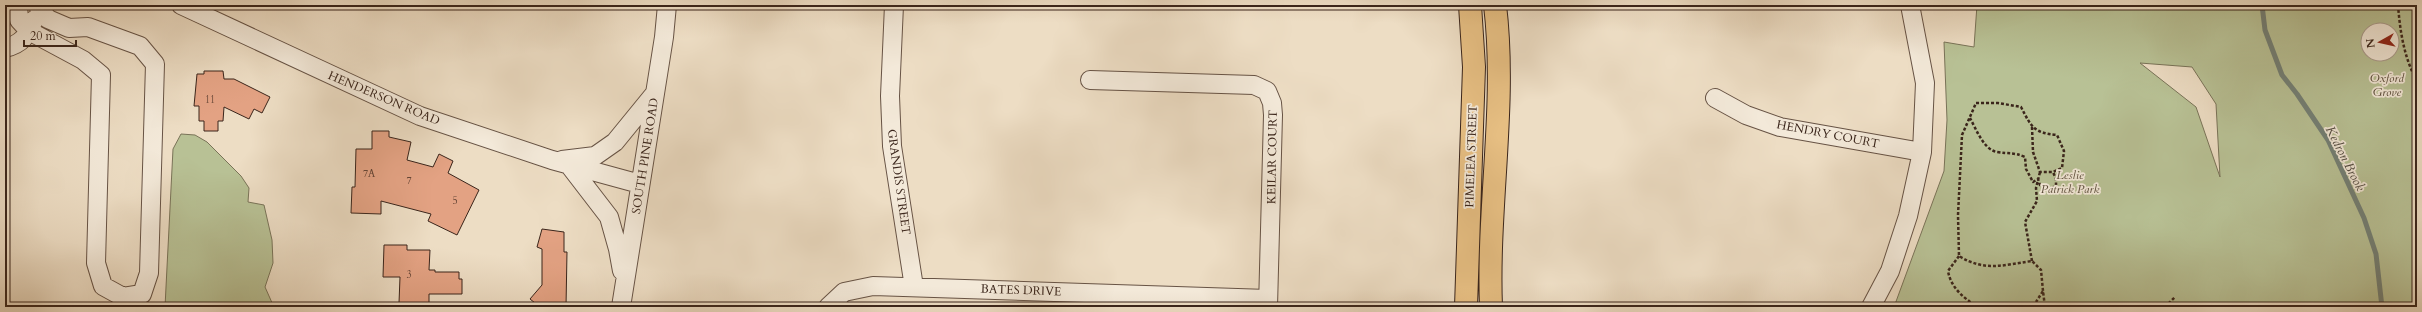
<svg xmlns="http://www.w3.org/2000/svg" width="2422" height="312" font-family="Cardo,serif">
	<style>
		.green { fill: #b8c195; stroke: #797358; fill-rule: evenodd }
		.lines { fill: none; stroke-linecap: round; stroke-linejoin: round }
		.stream { stroke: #738076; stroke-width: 5 }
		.building { fill: #e3a283; stroke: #3a251b }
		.minor-casing { stroke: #675345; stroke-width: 20 }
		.major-casing { stroke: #3a251b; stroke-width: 24 }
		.path { stroke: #3a251b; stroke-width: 2.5; stroke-dasharray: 3 2; stroke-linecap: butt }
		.minor { stroke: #f3e9d9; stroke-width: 18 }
		.major { stroke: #e6be82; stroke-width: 22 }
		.labels { text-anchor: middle; stroke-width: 3.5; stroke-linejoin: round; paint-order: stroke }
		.number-label { font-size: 10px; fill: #644435 }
		.park-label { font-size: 12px; font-style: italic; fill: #5a4c3a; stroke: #f3e9d9 }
		.street-label { font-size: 12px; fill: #3a251b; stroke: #f3e9d9 }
		.water-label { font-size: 13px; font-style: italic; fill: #524b41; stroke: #f3e9d9 }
	</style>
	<rect width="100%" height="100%" fill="#edddc4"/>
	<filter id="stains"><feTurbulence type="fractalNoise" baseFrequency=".005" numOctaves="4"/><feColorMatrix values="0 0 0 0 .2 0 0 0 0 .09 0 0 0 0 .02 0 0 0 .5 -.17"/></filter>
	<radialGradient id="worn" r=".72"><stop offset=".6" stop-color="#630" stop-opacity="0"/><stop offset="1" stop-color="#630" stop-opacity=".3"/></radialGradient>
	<!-- green -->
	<path class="green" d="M1977 5H2417V307H1894L1944 171 1947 120 1944 42 1974 47ZM2368 30H2392V54H2368ZM2140 63 2192 67 2216 104 2220 177 2196 107Z
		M181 134 195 135 207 142 241 176 249 188 248 202 264 205 272 240 273 263 265 287 273 305 279 307H165L173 149Z"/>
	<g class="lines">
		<!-- stream -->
		<path class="stream" d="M2262 5 2265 30 2282 75 2297 94 2328 140 2364 218 2376 254 2382 307"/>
	</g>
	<!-- building -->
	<path class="building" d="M204 71H223L224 79H234L270 97 262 113 254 109 249 119 224 107 223 121H218V131H204V121H199V106H194L197 74H204Z
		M372 131H389V137L411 142 407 160 433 167 439 154 453 161 448 173 479 190 457 235 428 221 431 214 381 201V214L351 213 352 187H355L356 149H372Z
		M542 229 564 232V252H567L566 307H540L530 299 542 285V249L537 247Z
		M384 245H407V250H430L429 270H435V272H459V279H462V294H429V307H408V303H399L400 277H383Z"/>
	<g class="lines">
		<!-- minor casing -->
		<g class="minor-casing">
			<path id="minor" d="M18 5 19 20 29 31 83 60 101 75 96 263 103 286 123 297 142 294 149 273 155 64 140 46 88 27 69 28 48 19 39 8V5
				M181 5 420 116 552 160 640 184
				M894 5 890 96 892 146 914 287
				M5 48C22 44 27 36 34 20
				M1090 80 1254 85 1267 91 1272 103 1273 115 1268 307
				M1715 98 1746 115 1780 127 1922 152
				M562 160 595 156 615 142 655 93
				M569 165 609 217 618 249 622 271
				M621 307 664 37 667 5
				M828 307 844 292 873 286 1268 299
				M1871 307 1890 271 1908 216 1922 152 1925 83 1910 5"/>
		</g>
		<!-- major casing -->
		<g class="major-casing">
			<path id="major" d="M1466 307 1474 67 1470 5
				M1491 307C1487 207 1507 104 1495 5"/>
		</g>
		<!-- path -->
		<path class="path" d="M2398 5C2400 31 2404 58 2417 81
			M1970 118C1976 129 1984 150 1997 152 2009 154 2013 152 2025 157L2026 169 2033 182 2038 179 2040 185 2051 189 2056 185V179L2053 172
			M2032 127 2033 152 2040 172H2053L2062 168 2064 151 2057 135C2033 133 2031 126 2021 107L1998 103H1976L1962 135 1958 215 1959 256C1985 272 2003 265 2032 261L2041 270 2043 291
			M1959 256 1948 271C1951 288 1963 297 1977 307
			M2032 261 2025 222 2037 201 2036 188 2040 172
			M2027 307 2036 302 2043 291 2045 307
			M2165 307 2175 297"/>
		<!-- minor -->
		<use href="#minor" class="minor"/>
		<!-- major -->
		<use href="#major" class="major"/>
	</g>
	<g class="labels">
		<!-- number labels -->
		<g class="number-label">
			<text x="210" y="103">11</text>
			<text x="369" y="177">7A</text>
			<text x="409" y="184">7</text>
			<text x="455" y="204">5</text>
			<text x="409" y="278">3</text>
		</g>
		<!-- park labels -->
		<g class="park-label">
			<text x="2387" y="82">Oxford<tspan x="2387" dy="14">Grove</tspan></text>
			<text x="2070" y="179">Leslie<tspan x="2070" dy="14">Patrick Park</tspan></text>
		</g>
		<!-- street labels -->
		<g class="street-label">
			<text transform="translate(384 98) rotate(23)" y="4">HENDERSON ROAD</text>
			<text transform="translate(1828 134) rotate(11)" y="4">HENDRY COURT</text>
			<text transform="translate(645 156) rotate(-81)" y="4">SOUTH PINE ROAD</text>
			<text transform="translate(1471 156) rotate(-88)" y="4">PIMELEA STREET</text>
			<text transform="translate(1272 157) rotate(-89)" y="4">KEILAR COURT</text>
			<text transform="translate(899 182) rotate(82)" y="4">GRANDIS STREET</text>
			<text transform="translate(1021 290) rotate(2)" y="4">BATES DRIVE</text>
		</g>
		<!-- water labels -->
		<g class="water-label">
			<text transform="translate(2346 158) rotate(63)" y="5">Kedron Brook</text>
		</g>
	</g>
	<!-- margin -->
	<rect width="2422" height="312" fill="none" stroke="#edddc4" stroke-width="20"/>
	<rect x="6" y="6" width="2410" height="300" fill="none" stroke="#3a251b" stroke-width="2"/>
	<rect x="10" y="10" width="2402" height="292" fill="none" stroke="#3a251b"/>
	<!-- north arrow -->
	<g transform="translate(2380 42) rotate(262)"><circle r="19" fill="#f3e9d9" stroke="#a99b8d"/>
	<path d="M0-3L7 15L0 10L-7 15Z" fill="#8f2418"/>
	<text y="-6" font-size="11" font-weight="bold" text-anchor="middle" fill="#3a251b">N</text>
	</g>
	<!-- scale -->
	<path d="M24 40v6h52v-6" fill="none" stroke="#3a251b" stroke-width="2"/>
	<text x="30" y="40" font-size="12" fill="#3a251b" stroke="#f3e9d9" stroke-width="3" paint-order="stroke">20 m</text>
	<rect width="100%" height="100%" filter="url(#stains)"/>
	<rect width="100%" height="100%" fill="url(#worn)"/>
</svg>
